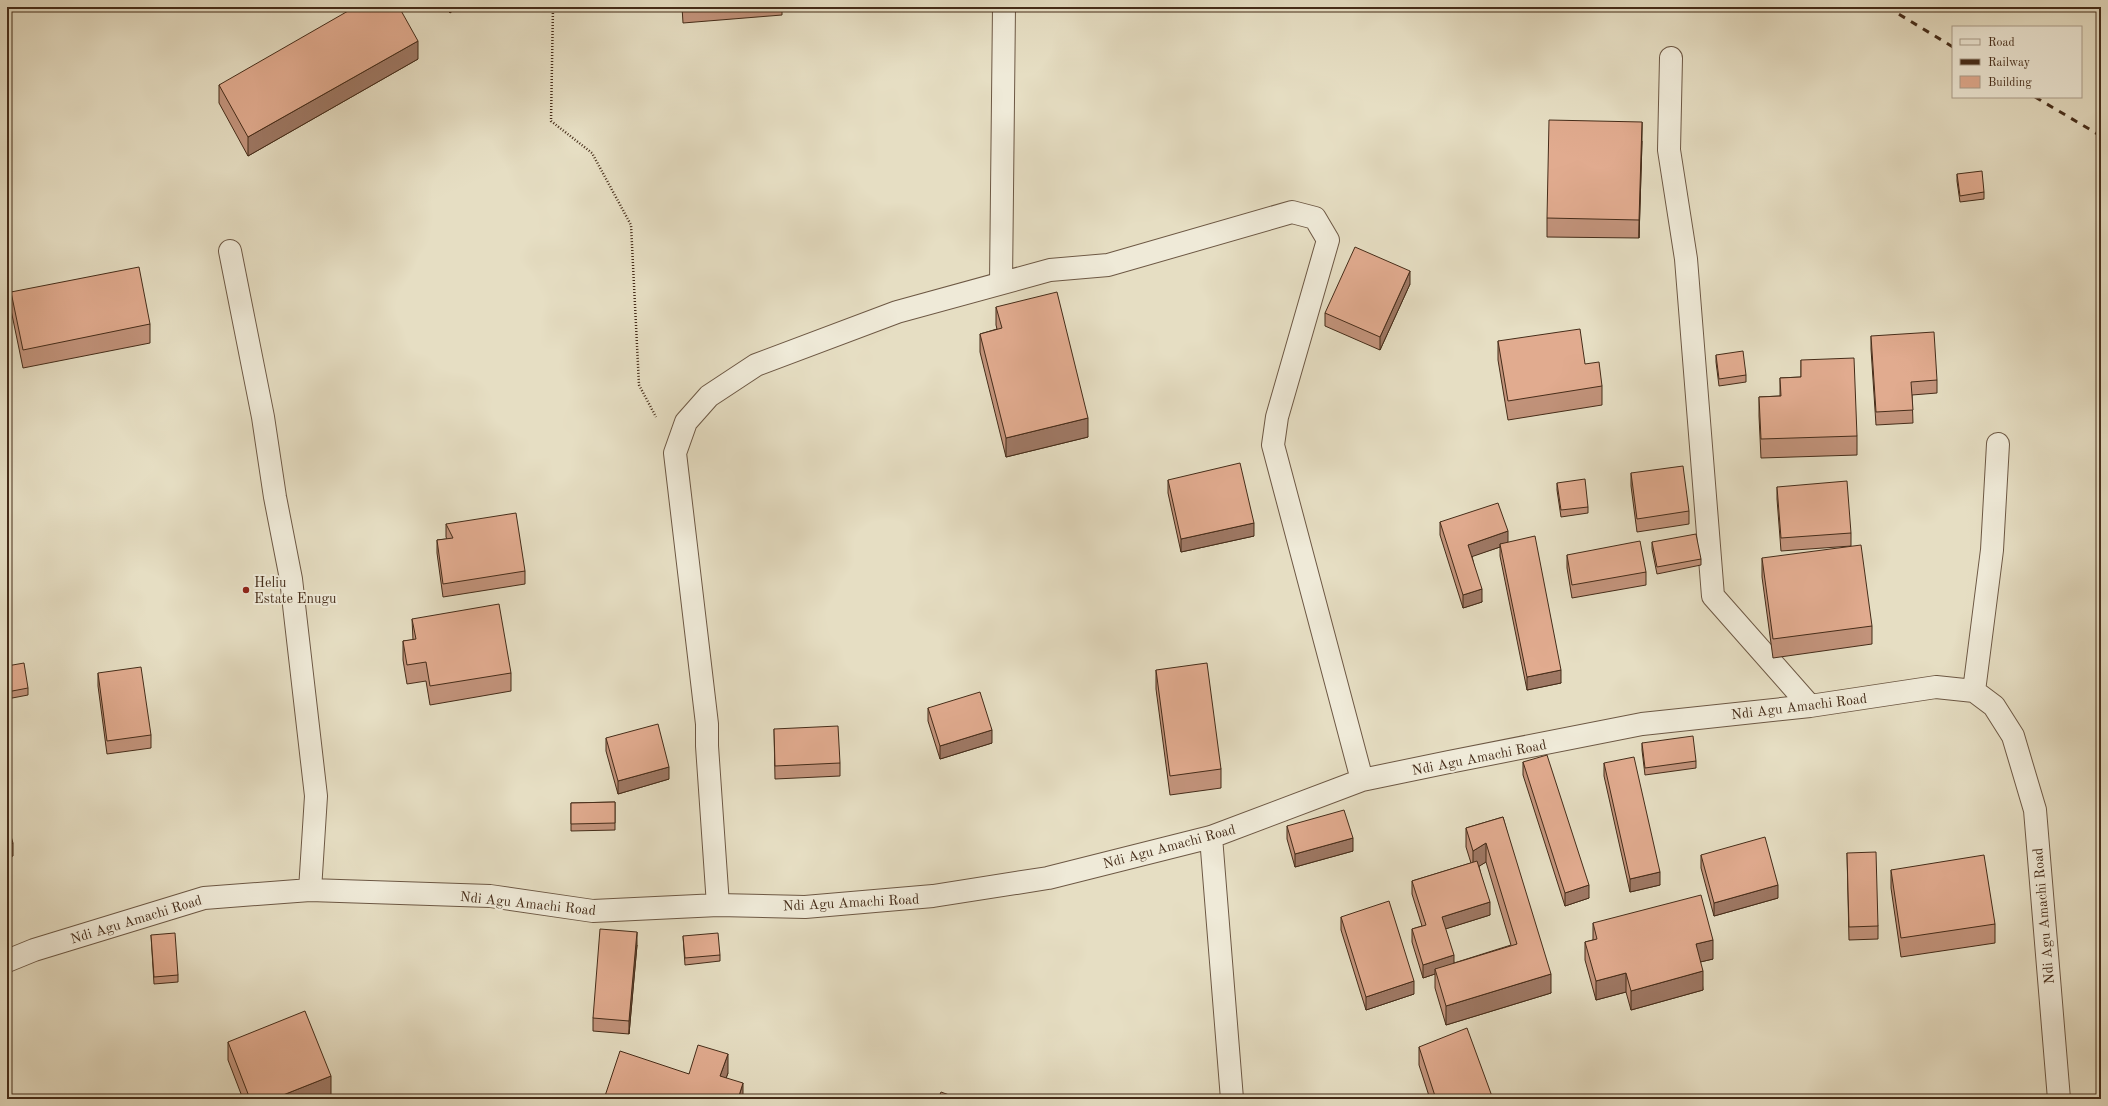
<svg xmlns="http://www.w3.org/2000/svg" width="2108" height="1106" font-family="'Old Standard TT',serif">
	<style>
		.lines { fill: none; stroke-linecap: round; stroke-linejoin: round }
		.minor-casing { stroke: #6d5844; stroke-width: 24 }
		.path { stroke: #452c19; stroke-width: 2.5; stroke-dasharray: 1 2; stroke-linecap: butt }
		.minor { stroke: #efead8; stroke-width: 22 }
		.rail { stroke: #452c19; stroke-width: 3; stroke-dasharray: 7 7; stroke-linecap: butt }
		.wall { fill: #c2937b; stroke: #452c19; fill-rule: evenodd }
		.shaded-wall { fill: #9e7864; stroke: #452c19 }
		.building { fill: #e1ab8f; stroke: #452c19 }
		.poi-dot { fill: #8f2418; stroke: #efead8; stroke-width: 1.5 }
		.labels { text-anchor: middle; stroke-width: 4; stroke-linejoin: round; paint-order: stroke }
		.poi-label { font-size: 14px; fill: #452c19; stroke: #efead8; text-anchor: start }
		.street-label { font-size: 14px; fill: #452c19; stroke: #efead8 }
	</style>
	<rect width="100%" height="100%" fill="#e6dec3"/>
	<filter id="stains"><feTurbulence type="fractalNoise" baseFrequency=".005" numOctaves="4"/><feColorMatrix values="0 0 0 0 .2 0 0 0 0 .09 0 0 0 0 .02 0 0 0 .5 -.17"/></filter>
	<radialGradient id="worn" r=".72"><stop offset=".6" stop-color="#630" stop-opacity="0"/><stop offset="1" stop-color="#630" stop-opacity=".3"/></radialGradient>
	<g class="lines">
		<!-- minor casing -->
		<g class="minor-casing">
			<path id="minor" d="M1671 58 1669 150 1686 259 1713 596 1810 706
				M230 251 263 417 275 497 291 579 316 796 310 890
				M1001 283 1004 7
				M1974 691 1992 550 1998 444
				M1211 837 1232 1099
				M718 905 707 746V724L675 453 686 422 709 396 756 365 897 312 1050 270 1108 265 1292 212 1315 218 1328 240 1277 417 1273 445 1362 780
				M7 961 34 950 204 898 310 890 490 896 593 911 718 905 805 907 933 896 1048 878 1211 837 1362 780 1449 762 1642 724 1810 706 1936 687 1974 691 1994 706 2013 736 2035 810 2059 1099"/>
		</g>
		<!-- path -->
		<path class="path" d="M553 7 551 121 592 153 631 225 639 385 656 417"/>
		<!-- minor -->
		<use href="#minor" class="minor"/>
		<!-- rail -->
		<path class="rail" d="M1887 7 1953 47
			M2035 97 2101 136"/>
	</g>
	<!-- wall -->
	<path class="wall" d="M444 7H457L450 13Z
		M682 7H782V15L683 23Z
		M418 59 248 156 219 103V85Z
		M1642 141 1639 238 1547 237V218Z
		M1957 174 1984 192V199L1960 202 1957 181Z
		M1410 284 1380 350 1325 326V313Z
		M11 292 150 324V343L23 368 11 310Z
		M996 307 1088 437 1006 457 980 352V334L997 329 996 325Z
		M1871 336 1937 380V393L1912 395 1913 423 1876 425 1871 349Z
		M1498 341 1585 364 1602 386V405L1508 420 1498 360Z
		M1716 355 1746 375V382L1719 386 1716 362Z
		M1801 360 1857 436V455L1761 458 1759 416V397L1780 396V378L1801 377Z
		M1631 473 1689 511V524L1637 532 1631 486Z
		M1168 480 1254 536 1181 552 1168 493Z
		M1557 483 1588 507V513L1561 517 1557 490Z
		M1777 487 1851 533V546L1781 551 1777 499Z
		M1440 522 1508 542 1561 683 1527 690 1500 556V547L1472 556 1482 602 1463 608 1440 535Z
		M446 524 525 571V584L443 597 437 553V540L447 539 446 537Z
		M1652 542 1701 559V565L1657 574 1652 549Z
		M1567 555 1646 572V585L1572 598 1567 568Z
		M1762 558 1872 626V644L1773 658 1762 577Z
		M412 619 511 673V691L430 705 426 681 407 684 403 660V641L413 640Z
		M7 666 28 688V695L7 699Z
		M1156 670 1221 769V788L1170 795 1156 689Z
		M98 673 151 735V748L107 754 98 686Z
		M928 708 992 743 940 759 928 721Z
		M774 729 840 763V776L775 779Z
		M606 738 669 779 618 794 606 751Z
		M1642 743 1696 761V768L1645 775 1642 750Z
		M1523 762 1589 898 1565 906 1523 775Z
		M1604 763 1660 885 1630 892 1604 776Z
		M615 802V830L571 831V803Z
		M1503 817 1551 993 1446 1025 1435 988V974L1423 978 1412 942V929L1422 926 1412 894V881L1471 863 1466 847V828ZM1486 862 1511 945 1454 963 1445 929 1490 915 1479 866Z
		M1287 826 1353 851 1295 867 1287 839Z
		M1847 853 1878 926V939L1849 940Z
		M1701 855 1778 898 1714 916 1701 868Z
		M1891 870 1995 924V943L1901 957 1891 888Z
		M1341 917 1414 994 1366 1010 1341 930Z
		M1593 923 1713 959 1700 962 1703 990 1631 1010 1626 992 1596 1000 1585 960V942L1593 940Z
		M151 935 178 975V982L154 984Z
		M683 936 720 955V961L685 965Z
		M637 945 629 1034 593 1031V1018Z
		M228 1042 331 1095 321 1099H243L228 1060Z
		M1419 1047 1493 1099H1430L1419 1065Z
		M728 1073 726 1078 743 1099H605V1096L689 1074Z"/>
	<!-- shaded-wall -->
	<path class="shaded-wall" d="M450 7H457L450 13Z
		M418 41V59L248 156V137Z
		M1642 122V141L1639 238V220Z
		M1410 271V284L1380 350V337Z
		M1088 418V437L1006 457V438Z
		M1254 523V536L1181 552V539Z
		M1508 531V544H1500V547L1468 558V545Z
		M1482 589V602L1463 608V595Z
		M1561 670V683L1527 690V677Z
		M992 730V743L940 759V746Z
		M669 767V779L618 794V781Z
		M1353 838V851L1295 867V854Z
		M13 843V856L7 858V845Z
		M1486 843V862L1473 870V851Z
		M1660 872V885L1630 892V879Z
		M1589 885V898L1565 906V893Z
		M1778 885V898L1714 916V903Z
		M1490 902V915L1442 930V917Z
		M637 932V945L629 1034V1021Z
		M1713 940V959L1696 963V944Z
		M1454 955V968L1435 969V974L1423 978V965Z
		M1703 971V990L1631 1010V991Z
		M1626 973V992L1596 1000V981Z
		M1551 974V993L1446 1025V1006Z
		M1414 981V994L1366 1010V997Z
		M728 1054V1073L720 1094V1076Z
		M331 1076V1095L321 1099H273Z
		M743 1083V1099H738Z"/>
	<!-- building -->
	<path class="building" d="M355 7H399L418 41 248 137 219 85Z
		M1549 120 1642 122 1639 220 1547 218Z
		M1982 171 1984 192 1960 196 1957 174Z
		M1355 247 1410 271 1380 337 1325 313Z
		M139 267 150 324 23 350 11 292Z
		M1057 292 1088 418 1006 438 980 334 1002 328 996 307Z
		M1580 329 1585 364 1599 362 1602 386 1508 401 1498 341Z
		M1934 332 1937 380 1911 382 1913 410 1876 412 1871 336Z
		M1743 351 1746 375 1719 379 1716 355Z
		M1854 358 1857 436 1761 439 1759 397 1781 396 1780 378 1801 377V360Z
		M1240 463 1254 523 1181 539 1168 480Z
		M1683 466 1689 511 1637 519 1631 473Z
		M1585 479 1588 507 1561 510 1557 483Z
		M1847 481 1851 533 1781 538 1777 487Z
		M1498 503 1508 531 1468 545 1482 589 1463 595 1440 522Z
		M516 513 525 571 443 584 437 540 453 538 446 524Z
		M1696 534 1701 559 1657 567 1652 542Z
		M1535 536 1561 670 1527 677 1500 544Z
		M1640 541 1646 572 1572 585 1567 555Z
		M1861 545 1872 626 1773 639 1762 558Z
		M499 604 511 673 430 686 426 662 407 665 403 641 416 639 412 619Z
		M24 663 28 688 7 692V666Z
		M1207 663 1221 769 1170 776 1156 670Z
		M141 667 151 735 107 741 98 673Z
		M980 692 992 730 940 746 928 708Z
		M658 724 669 767 618 781 606 738Z
		M838 726 840 763 775 766 774 729Z
		M1693 736 1696 761 1645 768 1642 743Z
		M1547 755 1589 885 1565 893 1523 762Z
		M1634 757 1660 872 1630 879 1604 763Z
		M615 802V823L571 824V803Z
		M1344 810 1353 838 1295 854 1287 826Z
		M1503 817 1551 974 1446 1006 1435 969 1517 944 1486 843 1473 851 1466 828Z
		M7 823 13 843 7 845Z
		M1765 837 1778 885 1714 903 1701 855Z
		M1876 852 1878 926 1849 927 1847 853Z
		M1984 855 1995 924 1901 938 1891 870Z
		M1477 861 1490 902 1442 917 1454 955 1423 965 1412 929 1426 925 1412 881Z
		M1701 895 1713 940 1696 944 1703 971 1631 991 1626 973 1596 981 1585 942 1597 939 1593 923Z
		M1389 901 1414 981 1366 997 1341 917Z
		M600 929 637 932 629 1021 593 1018Z
		M175 933 178 975 154 977 151 935Z
		M718 933 720 955 685 958 683 936Z
		M305 1011 331 1076 273 1099H250L228 1042Z
		M1467 1028 1493 1099H1436L1419 1047Z
		M698 1045 728 1054 720 1076 743 1083 738 1099H614L605 1096 620 1051 689 1074Z
		M941 1092 960 1099H938Z"/>
	<!-- markers -->
	<circle class="poi-dot" cx="246" cy="590" r="4"/>
	<g class="labels">
		<!-- poi labels -->
		<g class="poi-label">
			<text x="254" y="587">Heliu<tspan x="254" dy="16">Estate Enugu</tspan></text>
		</g>
		<!-- street labels -->
		<g class="street-label">
			<text transform="translate(1799 706) rotate(-7)" y="5">Ndi Agu Amachi Road</text>
			<text transform="translate(1479 757) rotate(-11)" y="5">Ndi Agu Amachi Road</text>
			<text transform="translate(1169 846) rotate(-15)" y="5">Ndi Agu Amachi Road</text>
			<text transform="translate(851 902) rotate(-3)" y="5">Ndi Agu Amachi Road</text>
			<text transform="translate(528 903) rotate(6)" y="5">Ndi Agu Amachi Road</text>
			<text transform="translate(2043 916) rotate(-95)" y="5">Ndi Agu Amachi Road</text>
			<text transform="translate(136 919) rotate(-17)" y="5">Ndi Agu Amachi Road</text>
		</g>
	</g>
	<!-- margin -->
	<rect width="2108" height="1106" fill="none" stroke="#e6dec3" stroke-width="24"/>
	<rect x="8" y="8" width="2092" height="1090" fill="none" stroke="#452c19" stroke-width="2"/>
	<rect x="12" y="12" width="2084" height="1082" fill="none" stroke="#452c19"/>
	<!-- legend -->
	<rect x="1952" y="26" width="130" height="72" fill="#efead8" stroke="#ab9e8c"/>
	<rect x="1960" y="39" width="20" height="6" fill="#efead8" stroke="#ab9e8c"/>
	<text x="1988" y="46" font-size="12" fill="#452c19">Road</text>
	<rect x="1960" y="59" width="20" height="6" fill="#452c19" stroke="#ab9e8c"/>
	<text x="1988" y="66" font-size="12" fill="#452c19">Railway</text>
	<rect x="1960" y="76" width="20" height="12" fill="#e1ab8f" stroke="#ab9e8c"/>
	<text x="1988" y="86" font-size="12" fill="#452c19">Building</text>
	<rect width="100%" height="100%" filter="url(#stains)"/>
	<rect width="100%" height="100%" fill="url(#worn)"/>
</svg>
